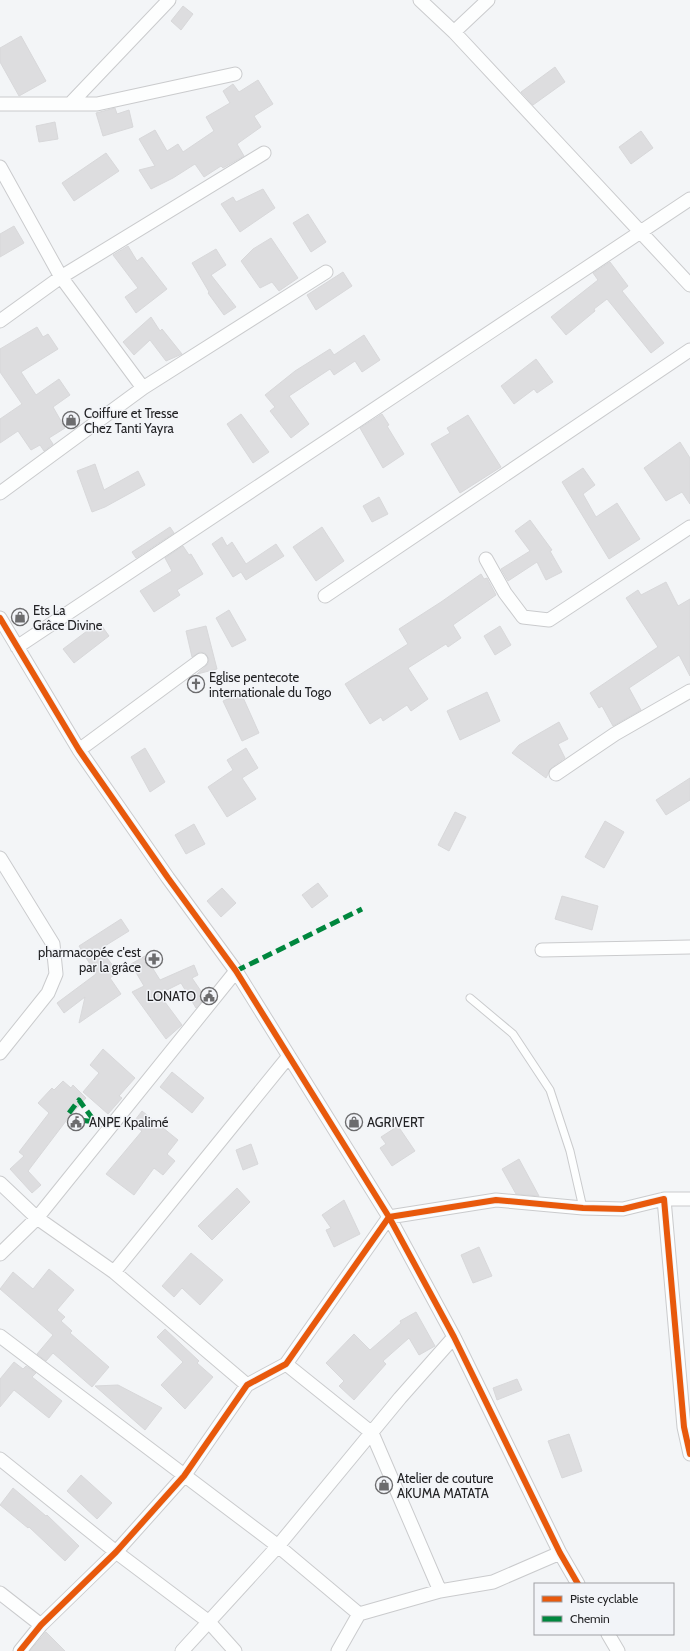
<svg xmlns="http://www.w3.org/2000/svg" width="690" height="1651" font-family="Cabin,sans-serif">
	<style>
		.building { fill: #dddddf; stroke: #d8d8da }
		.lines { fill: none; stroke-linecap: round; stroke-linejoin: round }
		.service-casing { stroke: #cacbcd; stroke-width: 9 }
		.minor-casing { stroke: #cacbcd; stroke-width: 15 }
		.service { stroke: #fdfefe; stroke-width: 7 }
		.minor { stroke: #fdfefe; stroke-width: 13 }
		.quiet { stroke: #00873e; stroke-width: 5; stroke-dasharray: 10 5; stroke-linecap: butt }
		.cycleway-casing { stroke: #f2f4f8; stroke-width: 8 }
		.cycleway { stroke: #e8590c; stroke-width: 6 }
		.labels { text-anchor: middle; stroke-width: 3; stroke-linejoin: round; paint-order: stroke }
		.poi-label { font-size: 13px; fill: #232325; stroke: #f2f4f8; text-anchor: start }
	</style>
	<rect width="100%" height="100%" fill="#f3f5f7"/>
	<!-- building -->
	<path class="building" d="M183 6 193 14 181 30 171 21Z
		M21 36 46 81 19 96 0 62V48Z
		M555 67 565 82 533 105 521 92Z
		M258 80 273 104 254 116 261 127 237 144 244 156 223 168 221 166 204 177 195 164 173 178 151 189 139 170 155 166 139 139 155 130 167 151 178 144 183 152 214 131 206 117 230 103 223 91 233 84 239 92Z
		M115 108 117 114 129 110 133 127 103 136 96 113Z
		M55 122 58 139 39 142 36 126Z
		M641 131 653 148 631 164 619 147Z
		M106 153 119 171 74 201 62 183Z
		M263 189 275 208 240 232 221 204 233 197 236 202Z
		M308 214 326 242 311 252 293 223Z
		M14 226 24 243 0 257V234Z
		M271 238 298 278 279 291 272 282 260 288 241 261 253 249Z
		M128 246 137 261 142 257 167 289 136 313 125 297 138 288 113 255Z
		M216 249 226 265 211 275 236 307 224 315 208 293 209 292 192 263Z
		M610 262 628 286 622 291 664 343 651 353 607 299 594 309 595 311 566 335 551 317 598 280 593 273Z
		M343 272 352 286 316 310 307 295Z
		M151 317 160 331 162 329 182 354 166 361 150 340 134 355 123 342Z
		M37 327 43 337 48 334 58 349 21 372 36 395 59 379 70 395 53 407 65 428 49 438 53 444 44 451 40 445 31 450 18 431 0 443V419L22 404 0 372V349Z
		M364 335 380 360 362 372 355 361 334 375 330 369 289 396 309 424 291 438 270 411 275 407 265 395 295 371 330 349 334 355Z
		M536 359 553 382 537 393 534 389 514 404 501 386Z
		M241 414 269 452 253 463 227 424Z
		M382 414 389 425 387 426 404 454 383 468 360 428Z
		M468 415 501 467 460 493 431 444 450 433 447 428Z
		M680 442 690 458V504L682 492 666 501 644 468Z
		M95 464 104 490 138 471 145 485 105 507 92 512 77 471Z
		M583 468 595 485 583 494 596 517 617 503 640 539 609 559 562 482Z
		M379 497 388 514 372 522 363 506Z
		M530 520 552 550 550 551 562 572 546 580 537 562 508 581 501 569 530 551 515 531Z
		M170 527 174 533 136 558 132 552Z
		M322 527 344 561 316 581 293 547Z
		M222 537 227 546 232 542 246 564 276 544 284 556 246 580 241 572 233 577 212 544Z
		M183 546 189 555 191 554 203 574 177 590 180 595 154 612 140 591 172 571 165 558Z
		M481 574 484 579 487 578 496 595 453 625 461 638 448 647 446 644 408 668 428 699 411 711 407 705 383 721 381 717 370 724 345 684 408 644 399 629 441 602Z
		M666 582 678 606 690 599V676L679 655 629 688 641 710 613 726 602 706 599 708 590 693 658 647 626 598 638 590 641 595Z
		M229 610 246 640 232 647 216 618Z
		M99 622 109 636 74 663 63 649Z
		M206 626 217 669 197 674 208 664 209 659 205 653 200 652 192 657 186 631Z
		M500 626 511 645 495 655 484 636Z
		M487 692 500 721 460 740 447 711Z
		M241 693 259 733 242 741 223 701Z
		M559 722 568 739 558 744 565 758 551 768 546 778 512 753 519 745Z
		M145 748 165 782 150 792 131 757Z
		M246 748 258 768 242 778 256 799 227 817 208 787 233 770 227 760Z
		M690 778V800L666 815 656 800Z
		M455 812 466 817 449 851 438 845Z
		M605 821 624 832 604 868 585 857Z
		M194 824 205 844 186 854 175 835Z
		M318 883 328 896 312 908 302 895Z
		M222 888 236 903 221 917 207 901Z
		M562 896 598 906 592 930 555 919Z
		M121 919 129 931 100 949 118 972 110 978 121 994 79 1023 85 997 64 1013 57 1003 96 974 79 946Z
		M145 956 160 980 194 965 198 975 192 978 205 997 196 1008 181 983 159 994 182 1025 166 1039 132 992 144 986 131 964Z
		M103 1049 135 1078 119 1096 122 1098 108 1114 83 1092 99 1073 90 1065Z
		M172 1072 204 1098 192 1113 160 1087Z
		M63 1081 71 1088 73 1085 86 1098 69 1117 28 1171 41 1185 32 1193 10 1169 24 1156 19 1152 49 1113 38 1103 52 1088 54 1090Z
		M142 1111 178 1140 167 1154 175 1161 163 1175 154 1168 134 1195 106 1174 142 1131 132 1124Z
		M398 1126 415 1151 392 1166 380 1148 386 1144 381 1137Z
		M251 1144 258 1164 243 1170 236 1150Z
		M519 1159 539 1196 516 1194 502 1169Z
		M237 1188 250 1202 212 1240 198 1226Z
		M344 1200 360 1234 334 1247 326 1230 331 1228 322 1215Z
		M479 1247 492 1276 473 1283 461 1255Z
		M191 1253 223 1280 200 1305 182 1288 174 1297 162 1286Z
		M49 1269 74 1290 57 1310 65 1317 61 1321 72 1331 70 1333 109 1367 92 1387 53 1353 46 1361 37 1354 53 1335 0 1289 13 1272 33 1289Z
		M416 1312 435 1346 419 1355 409 1338 383 1361 386 1364 354 1400 339 1386 344 1381 326 1363 354 1334 370 1350 401 1323 400 1321Z
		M165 1329 199 1361 197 1363 213 1377 185 1409 161 1385 183 1362 157 1337Z
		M14 1362 23 1369 26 1366 36 1373 32 1377 62 1401 49 1418 14 1390 0 1407V1379Z
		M517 1379 522 1390 497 1400 493 1388Z
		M118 1385 162 1408 145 1430 95 1386Z
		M569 1434 582 1471 562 1478 548 1441Z
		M81 1475 112 1503 97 1519 67 1491Z
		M13 1488 46 1516 47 1515 79 1546 65 1561 29 1527 28 1528 0 1505Z
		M46 1632 65 1651H30Z"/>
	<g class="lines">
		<!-- service casing -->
		<g class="service-casing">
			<path id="service" d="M470 998 513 1034 550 1090 570 1151 583 1208"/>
		</g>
		<!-- minor casing -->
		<g class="minor-casing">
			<path id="minor" d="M420 0 454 32 690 285
				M454 32 488 0
				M0 104H70L169 0
				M70 104H97L235 74
				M0 167 61 277 143 388
				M0 321 61 277 264 153
				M0 493 143 388 326 272
				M486 559 505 593 523 617 549 620 690 527
				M325 596 690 350
				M0 618 79 750 168 878 236 971 389 1217 454 1337 560 1553 578 1584
				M17 647 690 199
				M79 750 201 660
				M556 774 615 734 690 691
				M0 858 53 944 56 974 48 993 0 1053
				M542 950 690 947
				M0 1183 37 1218 114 1272 247 1385
				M664 1199H690
				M0 1254 37 1218 236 971
				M114 1272 289 1056
				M0 1336 278 1546 359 1614
				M286 1364 372 1433 440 1591
				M0 1459 116 1552 209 1622 235 1651
				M0 1593 41 1625
				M608 1634 618 1651
				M20 1651 41 1625 116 1552 184 1476 247 1385 286 1364 389 1217 496 1200 583 1208 623 1209 664 1199 684 1427 690 1454
				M182 1651 278 1546 400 1398 454 1337
				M338 1651 359 1614 440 1591 493 1582 560 1553"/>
		</g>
		<!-- service -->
		<use href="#service" class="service"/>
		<!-- minor -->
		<use href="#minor" class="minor"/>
		<!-- quiet -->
		<path class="quiet" d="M236 971 362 909
			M69 1113 79 1100 95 1122 71 1119"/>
		<!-- cycleway casing -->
		<g class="cycleway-casing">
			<path id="cycleway" d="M0 618 79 750 168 878 236 971 389 1217 454 1337 560 1553 578 1584
				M20 1651 41 1625 116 1552 184 1476 247 1385 286 1364 389 1217 496 1200 583 1208 623 1209 664 1199 684 1427 690 1454"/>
		</g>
		<!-- cycleway -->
		<use href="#cycleway" class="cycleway"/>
	</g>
	<!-- icons -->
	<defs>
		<g id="shop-ring" transform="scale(0.9)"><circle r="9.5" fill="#f2f4f8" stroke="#6c6c6e" stroke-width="1.5"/><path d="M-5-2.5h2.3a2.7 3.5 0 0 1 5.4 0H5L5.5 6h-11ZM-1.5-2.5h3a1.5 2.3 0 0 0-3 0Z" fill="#6c6c6e"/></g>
		<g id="church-ring" transform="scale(0.9)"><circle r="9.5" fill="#f2f4f8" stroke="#6c6c6e" stroke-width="1.5"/><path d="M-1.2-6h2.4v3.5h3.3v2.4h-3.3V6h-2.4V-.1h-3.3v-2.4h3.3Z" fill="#6c6c6e"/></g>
		<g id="pharmacy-ring" transform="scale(0.9)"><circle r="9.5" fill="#f2f4f8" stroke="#6c6c6e" stroke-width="1.5"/><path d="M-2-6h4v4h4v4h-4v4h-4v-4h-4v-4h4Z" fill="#6c6c6e"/></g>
		<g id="civic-ring" transform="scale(0.9)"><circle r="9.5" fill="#f2f4f8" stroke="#6c6c6e" stroke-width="1.5"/><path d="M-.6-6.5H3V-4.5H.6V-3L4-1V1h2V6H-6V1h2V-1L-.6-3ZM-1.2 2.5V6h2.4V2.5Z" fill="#6c6c6e"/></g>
	</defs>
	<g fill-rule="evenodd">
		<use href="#shop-ring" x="71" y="420"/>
		<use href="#shop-ring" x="20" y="617"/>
		<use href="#church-ring" x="196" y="684"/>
		<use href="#pharmacy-ring" x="154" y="959"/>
		<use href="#civic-ring" x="209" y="996"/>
		<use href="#civic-ring" x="76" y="1122"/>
		<use href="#shop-ring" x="354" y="1122"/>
		<use href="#shop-ring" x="384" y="1485"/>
	</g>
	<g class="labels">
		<!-- poi labels -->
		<g class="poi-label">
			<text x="84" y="418">Coiffure et Tresse<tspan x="84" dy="15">Chez Tanti Yayra</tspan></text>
			<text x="33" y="615">Ets La<tspan x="33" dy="15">Grâce Divine</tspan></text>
			<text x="209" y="682">Eglise pentecote<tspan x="209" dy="15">internationale du Togo</tspan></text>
			<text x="141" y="957" text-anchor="end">pharmacopée c'est<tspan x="141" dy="15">par la grâce</tspan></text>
			<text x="196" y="1001" text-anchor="end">LONATO</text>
			<text x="89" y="1127">ANPE Kpalimé</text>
			<text x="367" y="1127">AGRIVERT</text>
			<text x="397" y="1483">Atelier de couture<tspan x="397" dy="15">AKUMA MATATA</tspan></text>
		</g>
	</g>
	<!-- legend -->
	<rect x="534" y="1583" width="140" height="52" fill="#f2f4f8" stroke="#9fa0a4"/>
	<rect x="542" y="1596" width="20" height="6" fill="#e8590c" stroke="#9fa0a4"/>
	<text x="570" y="1603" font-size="12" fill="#232325">Piste cyclable</text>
	<rect x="542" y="1616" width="20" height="6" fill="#00873e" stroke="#9fa0a4"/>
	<text x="570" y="1623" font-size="12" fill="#232325">Chemin</text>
</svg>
